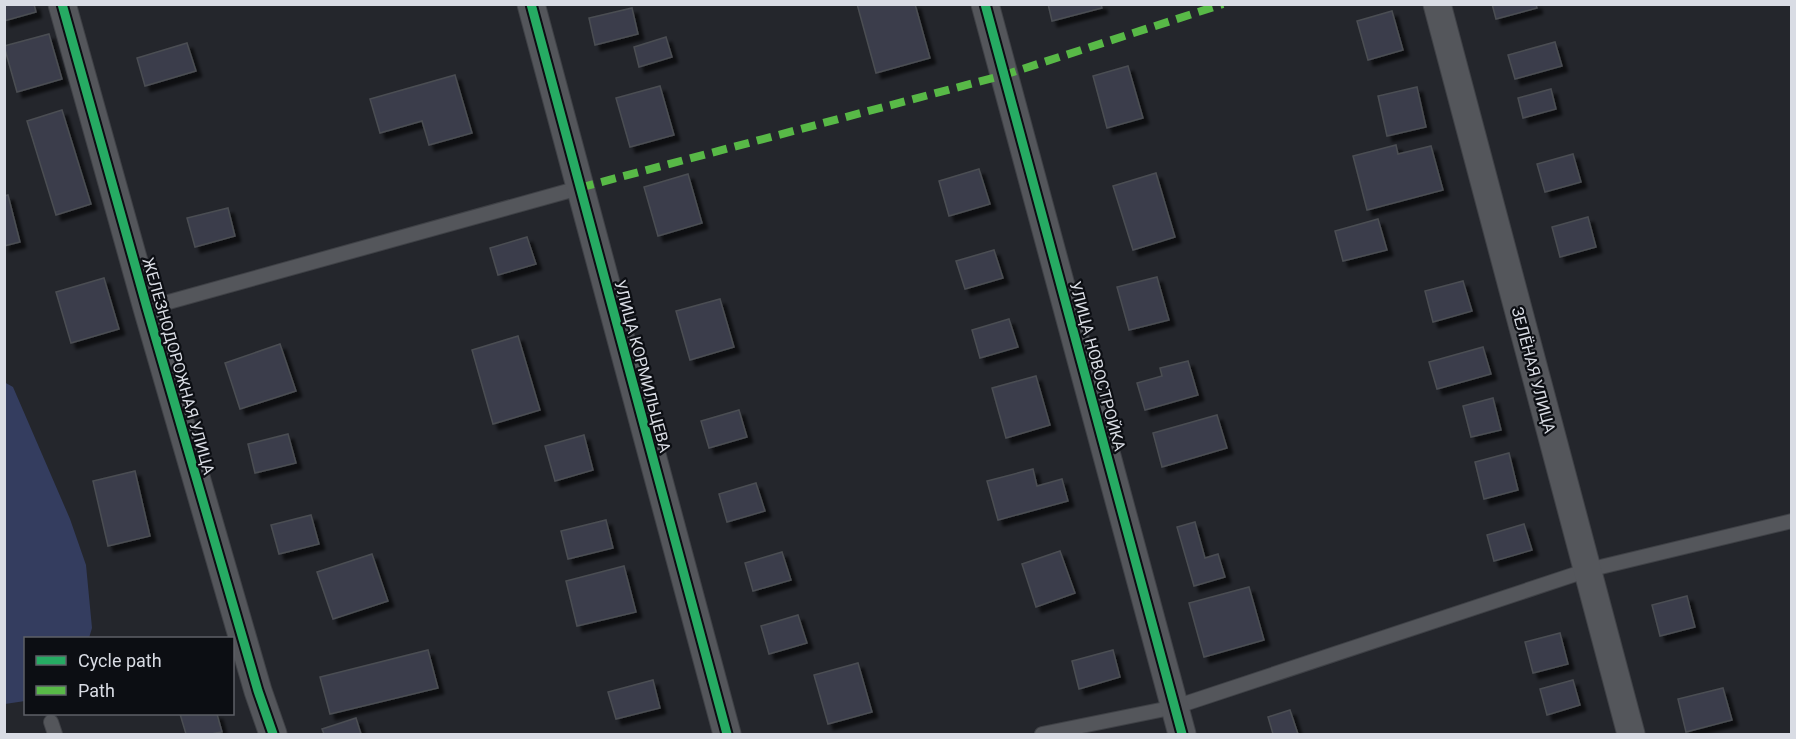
<svg xmlns="http://www.w3.org/2000/svg" width="1796" height="739" font-family="Roboto,sans-serif">
	<style>
		.green { fill: #343d5f }
		.building { fill: #3b3e4c; stroke: #4b4e53; stroke-width: 1.5; filter: url(#shadow) }
		.lines { fill: none; stroke-linecap: round; stroke-linejoin: round }
		.service-casing { stroke: #3f4146; stroke-width: 16 }
		.minor-casing { stroke: #3f4146; stroke-width: 29 }
		.service { stroke: #54565b; stroke-width: 14 }
		.minor { stroke: #54565b; stroke-width: 27 }
		.quiet { stroke: #58b947; stroke-width: 8; stroke-dasharray: 15 8; stroke-linecap: butt }
		.cycleway-casing { stroke: #0c0e13; stroke-width: 13 }
		.cycleway { stroke: #26ab63; stroke-width: 9 }
		.labels { text-anchor: middle; stroke-width: 4.5; stroke-linejoin: round; paint-order: stroke }
		.street-label { font-size: 16px; fill: #d9dce4; stroke: #0c0e13 }
	</style>
	<defs>
		<filter id="shadow"><feDropShadow dx="5.5" dy="5.5" stdDeviation="1.5" flood-color="#0009"/></filter>
	</defs>
	<rect width="100%" height="100%" fill="#24262c"/>
	<!-- green -->
	<path class="green" d="M4 382 13 387 70 519 86 565 92 628 89 638H26L25 701 5 704Z"/>
	<!-- building -->
	<path class="building" d="M4 4H34L36 12 4 21Z
		M857 4H915L930 58 876 73Z
		M1048 4H1101L1102 8 1052 21Z
		M1492 4H1536L1537 8 1496 19Z
		M632 8 638 34 595 45 589 18Z
		M1392 11 1403 50 1368 60 1357 21Z
		M49 34 62 79 17 92 4 46Z
		M666 37 672 57 639 67 634 47Z
		M1555 42 1562 66 1515 79 1508 55Z
		M187 43 196 71 145 86 137 58Z
		M1128 66 1143 118 1107 128 1093 76Z
		M455 75 472 133 429 145 422 121 380 133 370 99Z
		M660 86 674 135 630 147 616 98Z
		M1417 87 1426 127 1387 136 1378 96Z
		M1551 89 1556 109 1523 118 1518 98Z
		M62 110 91 204 56 215 27 121Z
		M1396 145 1398 154 1431 146 1443 190 1367 210 1353 156Z
		M1573 154 1581 182 1545 192 1537 164Z
		M979 169 990 204 949 216 939 181Z
		M1156 173 1175 237 1133 250 1113 186Z
		M688 174 702 223 658 236 644 187Z
		M8 195 20 242 4 246V196Z
		M228 208 235 236 195 247 187 218Z
		M1588 217 1596 247 1560 257 1552 227Z
		M1378 219 1387 250 1343 261 1335 231Z
		M527 237 536 264 498 275 490 248Z
		M994 250 1003 278 965 289 956 261Z
		M1157 277 1169 320 1129 330 1117 287Z
		M104 278 119 329 71 343 56 292Z
		M1463 281 1472 311 1433 322 1425 291Z
		M720 299 734 347 690 360 676 311Z
		M1009 319 1018 347 980 358 972 330Z
		M518 336 540 410 493 424 472 350Z
		M280 344 296 391 240 409 225 363Z
		M1483 347 1491 374 1437 389 1429 362Z
		M1188 361 1198 395 1145 410 1137 383 1162 376 1160 368Z
		M1036 376 1050 425 1006 438 992 388Z
		M1493 398 1501 430 1471 437 1463 406Z
		M739 410 747 437 709 448 701 421Z
		M1217 415 1227 448 1162 467 1153 433Z
		M288 434 296 463 255 473 248 444Z
		M584 435 593 470 555 481 545 446Z
		M1509 453 1518 490 1484 499 1475 462Z
		M1033 469 1037 486 1062 479 1068 501 998 520 987 481Z
		M135 471 150 536 108 546 93 481Z
		M756 483 765 511 727 522 719 494Z
		M311 515 319 544 279 554 271 525Z
		M606 520 613 548 568 559 561 531Z
		M1195 522 1205 558 1218 554 1225 577 1194 586 1177 527Z
		M1524 524 1532 550 1494 561 1487 535Z
		M1060 551 1075 593 1036 607 1022 564Z
		M782 552 791 580 753 591 745 563Z
		M372 554 388 601 333 619 317 572Z
		M624 566 636 612 577 626 566 581Z
		M1249 587 1264 640 1204 657 1189 603Z
		M1687 596 1695 627 1660 636 1652 605Z
		M798 615 807 643 769 654 761 626Z
		M1560 633 1568 664 1533 673 1525 642Z
		M428 650 438 688 330 714 320 677Z
		M1113 650 1120 677 1079 689 1072 661Z
		M858 663 872 712 828 724 814 675Z
		M653 680 660 708 616 719 608 692Z
		M1573 680 1580 705 1547 715 1540 689Z
		M1723 688 1732 720 1686 732 1678 699Z
		M1290 710 1298 734H1273L1268 717Z
		M180 714H217L222 732 211 734H186Z
		M356 718 361 734H324L322 729Z"/>
	<g class="lines">
		<!-- service casing -->
		<g class="service-casing">
			<path id="service" d="M147 308 579 188
				M51 722 55 734
				M1042 734 1175 707 1588 570 1792 521"/>
		</g>
		<!-- minor casing -->
		<g class="minor-casing">
			<path id="minor" d="M62 4 147 308 258 691 273 734
				M531 4 727 734
				M985 4 1182 734
				M1437 4 1631 734"/>
		</g>
		<!-- service -->
		<use href="#service" class="service"/>
		<!-- minor -->
		<use href="#minor" class="minor"/>
		<!-- quiet -->
		<path class="quiet" d="M579 188 1004 75 1223 4"/>
		<!-- cycleway casing -->
		<g class="cycleway-casing">
			<path id="cycleway" d="M62 4 147 308 258 691 273 734
				M531 4 727 734
				M985 4 1182 734"/>
		</g>
		<!-- cycleway -->
		<use href="#cycleway" class="cycleway"/>
	</g>
	<g class="labels">
		<!-- street labels -->
		<g class="street-label">
			<text transform="translate(179 366) rotate(74)" y="6">ЖЕЛЕЗНОДОРОЖНАЯ УЛИЦА</text>
			<text transform="translate(643 366) rotate(75)" y="6">УЛИЦА КОРМИЛЬЦЕВА</text>
			<text transform="translate(1098 366) rotate(75)" y="6">УЛИЦА НОВОСТРОЙКА</text>
			<text transform="translate(1534 370) rotate(75)" y="6">ЗЕЛЁНАЯ УЛИЦА</text>
		</g>
	</g>
	<!-- border -->
	<rect width="1796" height="739" fill="none" stroke="#d9dce4" stroke-width="12"/>
	<!-- legend -->
	<rect x="24" y="637" width="210" height="78" fill="#0c0e13" stroke="#5e6067" stroke-width="1.5"/>
	<rect x="36" y="656" width="30" height="9" fill="#26ab63" stroke="#5e6067" stroke-width="1.5"/>
	<text x="78" y="667" font-size="18" fill="#d9dce4">Cycle path</text>
	<rect x="36" y="686" width="30" height="9" fill="#58b947" stroke="#5e6067" stroke-width="1.5"/>
	<text x="78" y="697" font-size="18" fill="#d9dce4">Path</text>
</svg>
